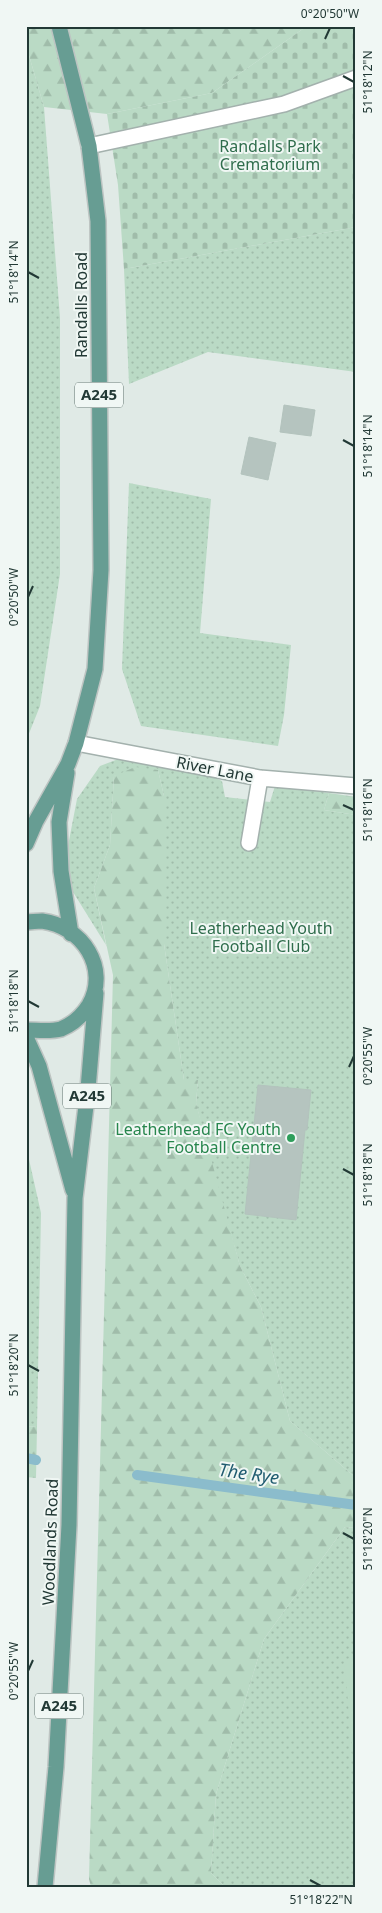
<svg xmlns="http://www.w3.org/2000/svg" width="382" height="1913" font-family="'Noto Sans',sans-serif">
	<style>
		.green { fill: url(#green-dots) }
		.forest { fill: url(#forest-firs) }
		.cemetery { fill: url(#cemetery-stones) }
		.pitch { fill: #badac5 }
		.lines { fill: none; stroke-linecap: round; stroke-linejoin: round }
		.stream { stroke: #8bbccc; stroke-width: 10 }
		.building { fill: #b5c4bf; stroke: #b3c3bd }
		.lane-casing { stroke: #a3b1ad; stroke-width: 18 }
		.primary-casing { stroke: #bdc4c2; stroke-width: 18 }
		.lane { stroke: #fff; stroke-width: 15 }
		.primary { stroke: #679d93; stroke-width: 15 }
		.ticks { fill: none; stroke: #223935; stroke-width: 2 }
		.leisure-dot { fill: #2e9e5b; stroke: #f0f7f4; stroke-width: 2 }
		.labels { text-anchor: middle; stroke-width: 4; stroke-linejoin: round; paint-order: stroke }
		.shield { fill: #f0f7f4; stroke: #60726e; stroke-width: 1 }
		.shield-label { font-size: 15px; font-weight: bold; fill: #223935 }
		.park-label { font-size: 16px; fill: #2f6d4c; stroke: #f0f7f4 }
		.street-label { font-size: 16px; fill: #223935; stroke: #f0f7f4 }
		.leisure-label { font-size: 16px; fill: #27864d; stroke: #f0f7f4; text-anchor: end }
		.water-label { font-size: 18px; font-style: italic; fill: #205c70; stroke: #f0f7f4 }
		.neatline { fill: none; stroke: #223935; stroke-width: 2 }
		.ticks-label { font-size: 12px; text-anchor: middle; fill: #223935 }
	</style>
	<defs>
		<pattern id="green-dots" width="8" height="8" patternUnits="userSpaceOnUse" patternTransform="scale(1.25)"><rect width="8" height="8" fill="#badac5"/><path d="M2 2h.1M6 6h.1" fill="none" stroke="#a0bcaa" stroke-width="1.8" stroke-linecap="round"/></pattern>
		<pattern id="forest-firs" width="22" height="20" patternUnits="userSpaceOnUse" patternTransform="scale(1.25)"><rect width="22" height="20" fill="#badac5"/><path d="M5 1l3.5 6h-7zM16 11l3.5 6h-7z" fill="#a0bcaa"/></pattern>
		<pattern id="cemetery-stones" width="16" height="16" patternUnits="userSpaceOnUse" patternTransform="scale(1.25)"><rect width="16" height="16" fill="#badac5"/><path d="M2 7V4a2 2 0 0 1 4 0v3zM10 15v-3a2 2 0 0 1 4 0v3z" fill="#a0bcaa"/></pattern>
	</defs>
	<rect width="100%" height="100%" fill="#e0eae6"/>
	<!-- green -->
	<path class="green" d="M26 45 44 107 60 318V574L40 706 26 741Z
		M356 227V372L208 352 129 384 124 269Z
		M129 483 211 499 200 633 291 645 284 715 278 746 141 726 122 669Z
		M121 758 198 771 222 781 225 797 270 802 275 786 329 793 324 810 356 815V1478L290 1421 261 1307 240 1266 210 1160 196 1103 198 1080H184L164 944V796L158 770 114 776 110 845 94 888 106 945 68 884 67 851 77 799 100 766Z
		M26 1146 41 1213 37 1427 26 1426Z
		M345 1527 356 1528V1887H225L211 1873 216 1794 264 1639Z"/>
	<!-- forest -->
	<path class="forest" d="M26 26H307L212 93 107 114 44 107 26 45Z
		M135 767 158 770 164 796V944L184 1080H198L196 1103 240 1266 261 1307 290 1421 356 1478V1528L345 1527 264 1639 216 1794 211 1873 225 1887H91L89 1879 113 975 94 888 110 845 114 776Z
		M329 793 356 797V815L324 810Z
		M26 1426 37 1427 36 1478 26 1477Z"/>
	<!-- cemetery -->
	<path class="cemetery" d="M307 26H356V227L124 269 118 185 107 114 212 93Z"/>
	<!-- pitch -->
	<path class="pitch" d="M356 1658V1788L344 1659Z"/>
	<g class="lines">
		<!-- stream -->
		<path class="stream" d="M26 1458 36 1460
			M137 1475 356 1505"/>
	</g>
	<!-- building -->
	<path class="building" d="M284 405 315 410 311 436 280 432Z
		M249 437 276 443 268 480 241 474Z
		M258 1085 311 1090 307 1130H305L296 1220 245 1214Z"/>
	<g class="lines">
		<!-- lane casing -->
		<g class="lane-casing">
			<path id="lane" d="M89 146 284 104 356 78
				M76 743 260 778 356 786
				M249 843 260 778"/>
		</g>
		<!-- primary casing -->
		<g class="primary-casing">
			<path id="primary" d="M67 773 59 822 61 871 71 934
				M26 844 36 821 68 764 76 743 95 669 101 570 98 221 89 146 59 26
				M26 922C31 922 37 921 42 921 82 926 110 968 89 1005 82 1016 73 1024 61 1029 50 1032 37 1030 26 1030
				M26 1037 39 1066 73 1190
				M45 1887 56 1767 69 1525 75 1198 88 1089 96 993"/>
		</g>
		<!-- lane -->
		<use href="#lane" class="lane"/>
		<!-- primary -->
		<use href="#primary" class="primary"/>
	</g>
	<!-- ticks -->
	<path class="ticks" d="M325 39 330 28M343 76 354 82M28 272 39 278M343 440 354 446M28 597 33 586M343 805 354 810M28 1001 39 1007M349 1067 354 1056M343 1169 354 1175M28 1365 39 1371M343 1533 354 1539M28 1671 33 1660M310 1880 321 1886"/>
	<!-- markers -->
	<circle class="leisure-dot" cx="291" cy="1138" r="5"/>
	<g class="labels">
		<!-- shield labels -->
		<g class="shield">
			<rect x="75" y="382.5" width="48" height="25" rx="4"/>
			<rect x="63" y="1083.5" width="48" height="25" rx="4"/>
			<rect x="35" y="1693.5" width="48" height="25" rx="4"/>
		</g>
		<g class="shield-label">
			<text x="99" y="400">A245</text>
			<text x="87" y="1101">A245</text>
			<text x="59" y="1711">A245</text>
		</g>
		<!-- park labels -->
		<g class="park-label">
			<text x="270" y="152">Randalls Park<tspan x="270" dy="18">Crematorium</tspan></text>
			<text x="261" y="934">Leatherhead Youth<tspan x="261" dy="18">Football Club</tspan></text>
		</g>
		<!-- street labels -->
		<g class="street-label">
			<text transform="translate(81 305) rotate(-90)" y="6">Randalls Road</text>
			<text transform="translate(215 769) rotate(11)" y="6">River Lane</text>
			<text transform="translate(50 1542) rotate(-88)" y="6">Woodlands Road</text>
		</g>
		<!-- leisure labels -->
		<g class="leisure-label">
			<text x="281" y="1135">Leatherhead FC Youth<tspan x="281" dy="18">Football Centre</tspan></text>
		</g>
		<!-- water labels -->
		<g class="water-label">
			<text transform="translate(249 1474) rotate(8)" y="6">The Rye</text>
		</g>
	</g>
	<!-- border -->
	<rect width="382" height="1913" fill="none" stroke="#f0f7f4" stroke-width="55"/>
	<rect x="28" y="28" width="326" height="1858" class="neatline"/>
	<g class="ticks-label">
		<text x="330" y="18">0°20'50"W</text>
		<text transform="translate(368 82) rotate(-90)" y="4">51°18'12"N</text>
		<text transform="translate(14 272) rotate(-90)" y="4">51°18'14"N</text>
		<text transform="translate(368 446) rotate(-90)" y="4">51°18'14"N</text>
		<text transform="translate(14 597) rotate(-90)" y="4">0°20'50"W</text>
		<text transform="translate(368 810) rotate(-90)" y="4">51°18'16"N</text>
		<text transform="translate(14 1001) rotate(-90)" y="4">51°18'18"N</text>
		<text transform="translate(368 1056) rotate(-90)" y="4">0°20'55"W</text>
		<text transform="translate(368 1175) rotate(-90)" y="4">51°18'18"N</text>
		<text transform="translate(14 1365) rotate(-90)" y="4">51°18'20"N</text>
		<text transform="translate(368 1539) rotate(-90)" y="4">51°18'20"N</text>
		<text transform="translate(14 1671) rotate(-90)" y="4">0°20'55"W</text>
		<text x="321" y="1904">51°18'22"N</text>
	</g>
</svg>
